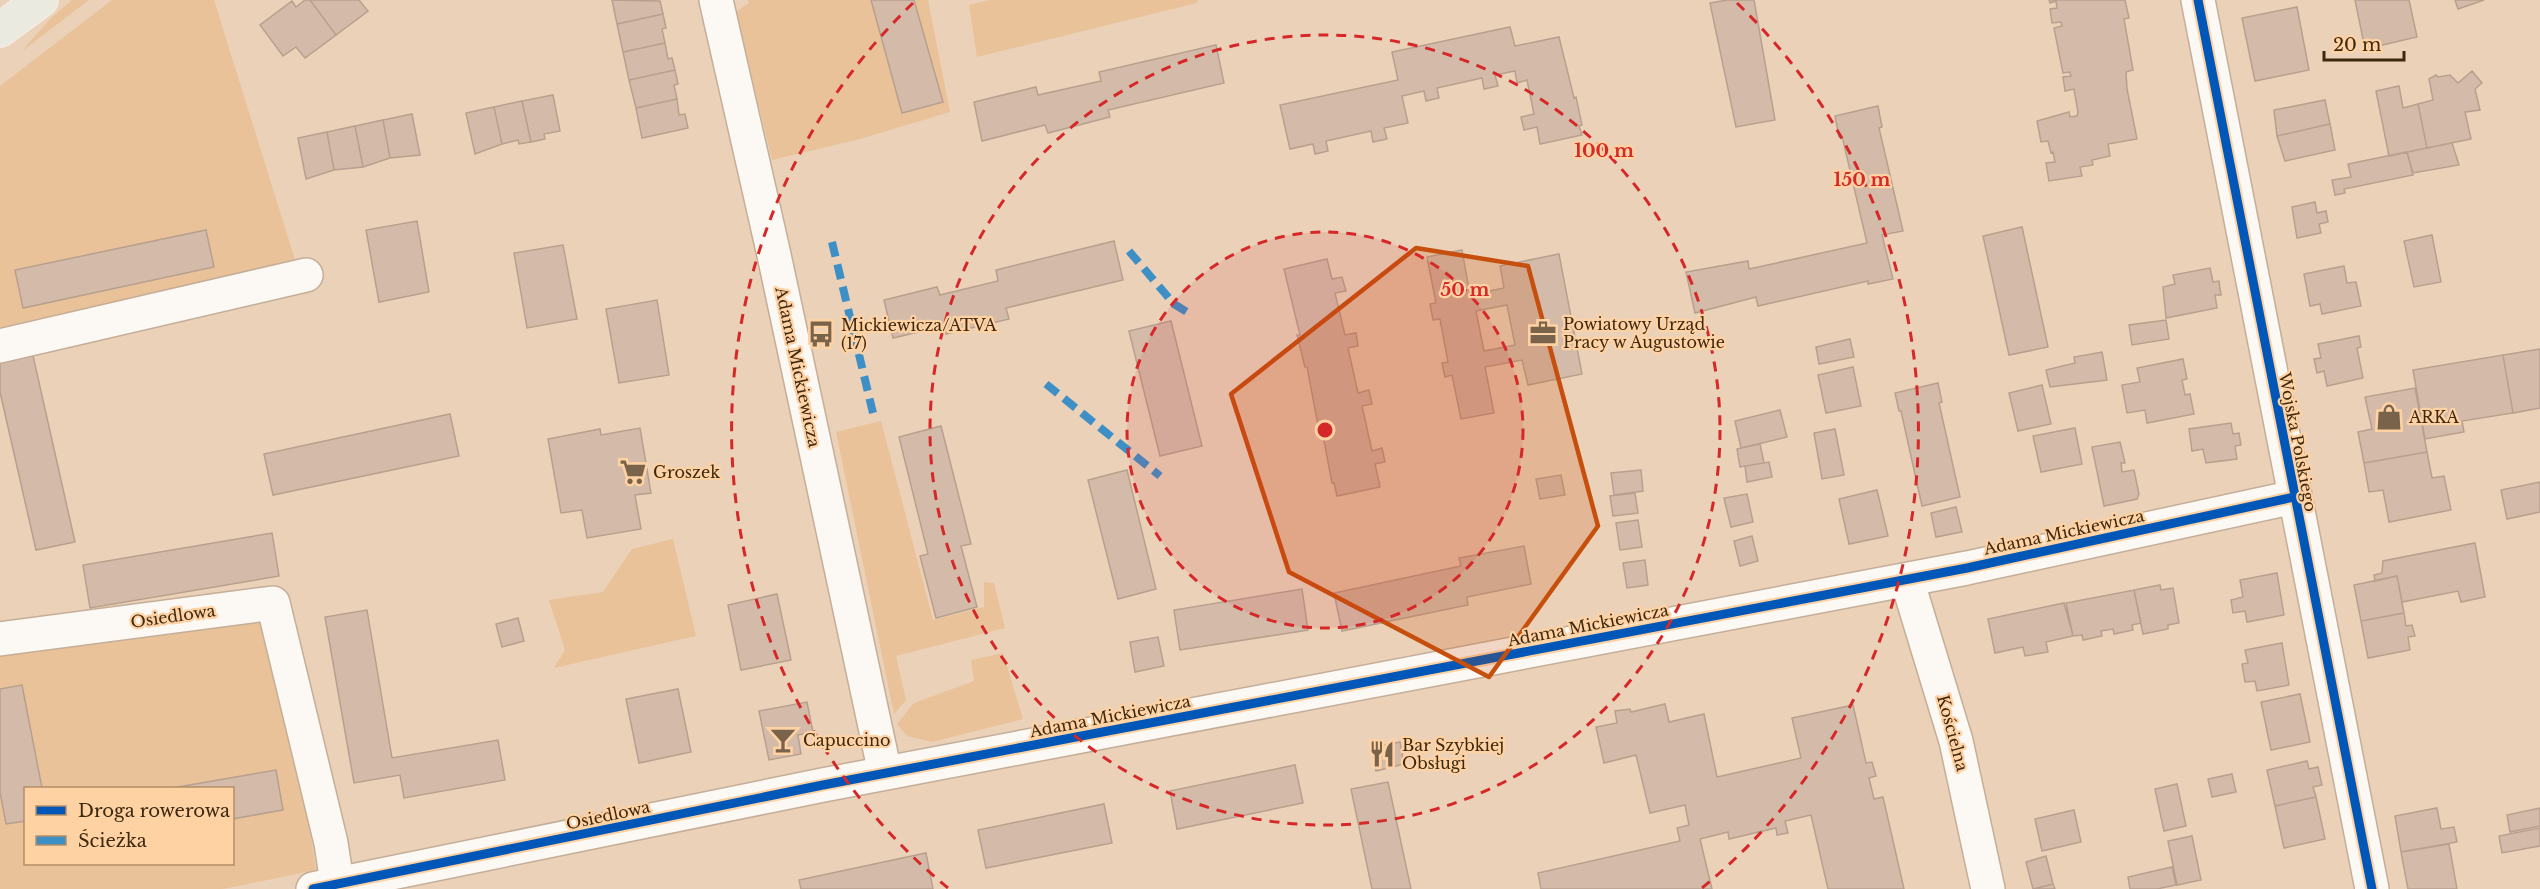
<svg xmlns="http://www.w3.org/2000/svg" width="2540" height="889" font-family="'Libre Baskerville',serif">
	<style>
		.green { fill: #e9c299; fill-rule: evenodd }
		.building { fill: #d4bba9; stroke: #b8a08e; stroke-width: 1.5; fill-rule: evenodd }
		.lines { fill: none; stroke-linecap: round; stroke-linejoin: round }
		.minor-casing { stroke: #c4ae98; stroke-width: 36 }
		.major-casing { stroke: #f6eadf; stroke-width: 36 }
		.minor { stroke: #fcf8f4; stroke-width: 33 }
		.major { stroke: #ebeae1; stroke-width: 33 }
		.quiet { stroke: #3f8fc7; stroke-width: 8; stroke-dasharray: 15 8; stroke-linecap: butt }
		.cycleway-casing { stroke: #ffd2a3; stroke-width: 13 }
		.cycleway { stroke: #0057b8; stroke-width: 9 }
		.marked { fill: #c64f0d; fill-opacity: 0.2; stroke: #c64f0d; stroke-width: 4.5; stroke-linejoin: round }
		.ring { fill: none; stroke: #d62828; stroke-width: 3; stroke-dasharray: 10 8 }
		.labels { text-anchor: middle; stroke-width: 4.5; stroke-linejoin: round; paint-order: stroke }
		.poi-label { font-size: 16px; fill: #3e2810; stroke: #ffd2a3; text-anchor: start }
		.street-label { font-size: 16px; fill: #3e2810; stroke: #ffd2a3 }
		.centre { fill: #d62828; stroke: #ffd2a3; stroke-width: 3 }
		.ring-label { font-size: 18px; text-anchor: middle; font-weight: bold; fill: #d62828; stroke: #ffd2a3; stroke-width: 4.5; stroke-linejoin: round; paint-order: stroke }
	</style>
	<rect width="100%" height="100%" fill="#ead1b8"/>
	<!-- green -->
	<path class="green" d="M72 0H89L22 51 49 20Z
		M112 0H214L296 263 0 335V86Z
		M748 0H928L950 112 860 139 772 160 736 12 749 3Z
		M990 0H1197V3L977 57 969 5Z
		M881 421 933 620 984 607V582L994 583 1005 628 896 656 906 700 894 714 836 432Z
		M673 539 696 636 554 668 565 650 549 600 603 592 632 549Z
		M278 622 316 870 223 889H0V641ZM26 788H232V864H26Z
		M1003 653 1023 719 932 742 907 736 897 724 914 703 974 681 971 660Z"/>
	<!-- building -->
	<path class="building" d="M305 0H310L336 35 305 58 296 47 283 56 260 25 292 1 296 7Z
		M310 0H359L368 11 336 35Z
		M612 0 660 1 663 14 617 24Z
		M871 0H914L943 102 902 113Z
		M1727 0H1754L1775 120 1736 127 1710 3Z
		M2049 0H2125L2129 18 2124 19 2133 70 2126 72 2127 89 2137 139 2108 144 2110 156 2092 160 2093 165 2080 167 2082 176 2049 181 2046 163 2055 162 2053 152 2051 153 2048 141 2041 142 2037 121 2069 112 2070 117 2077 116 2078 112 2074 89 2065 91 2063 77 2071 76 2070 72 2063 73 2054 28 2062 26 2061 22 2052 23 2050 9 2057 8 2056 1 2050 3Z
		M2355 0H2409L2417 37 2365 49Z
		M2455 0H2484L2458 9Z
		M2297 7 2309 70 2255 81 2242 18Z
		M663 14 666 28 662 29 665 43 623 52 617 24Z
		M1510 27 1515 46 1559 37 1574 98 1576 97 1582 125 1579 126 1582 135 1540 144 1537 127 1524 130 1521 117 1534 114 1527 80 1517 83 1515 71 1495 75 1498 86 1484 89 1482 78 1437 88 1439 98 1426 101 1424 91 1402 96 1408 123 1384 128 1387 139 1373 142 1371 131 1326 141 1328 151 1315 154 1313 144 1290 149 1280 105 1398 80 1392 52Z
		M665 43 668 59 672 58 675 70 629 80 623 52Z
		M1216 45 1224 83 1108 110 1110 117 1048 133 1045 125 982 141 974 102 1036 87 1038 95 1101 81 1099 72Z
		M675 70 678 84 674 85 677 99 636 108 629 80Z
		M2472 71 2482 83 2475 89 2480 110 2465 112 2471 139 2427 148 2418 104 2433 100 2429 79 2436 75 2438 77 2450 75 2458 83Z
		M2399 86 2403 108 2418 104 2427 148 2389 156 2376 91Z
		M553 95 560 131 544 134 545 139 531 142 522 101Z
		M677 99 679 115 685 114 688 128 642 138 636 108Z
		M2325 100 2330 124 2277 136 2274 110Z
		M522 101 531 142 519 144 518 140 502 144 494 107Z
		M1878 106 1882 127 1879 128 1903 231 1882 235 1893 279 1868 284V281L1758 306 1756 297 1695 313 1686 272 1748 261 1749 269 1867 243 1842 136 1839 137 1835 116Z
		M494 107 502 144 475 154 466 113Z
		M412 114 420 155 390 158 383 120Z
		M383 120 390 158 363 167 355 126Z
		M2330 124 2335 150 2285 161 2277 136Z
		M355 126 363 167 334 170 327 132Z
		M327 132 334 170 306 179 298 138Z
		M2452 143 2459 165 2413 173 2407 152Z
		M2407 152 2413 175 2344 189 2345 193 2335 195 2332 180 2351 177 2348 164Z
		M2315 202 2317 213 2326 211 2328 222 2319 224 2321 233 2297 238 2292 207Z
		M417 221 429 292 379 302 366 230Z
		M2022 227 2048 347 2009 355 1983 236Z
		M206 230 214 267 23 308 15 270Z
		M2432 235 2441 282 2414 287 2404 241Z
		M1114 241 1123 280 1006 308 1009 319 946 334 944 326 893 338 884 300 937 287 940 295 998 281 996 270Z
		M563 245 577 319 527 328 514 253Z
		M1462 250 1470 295 1504 288 1500 266 1559 254 1582 374 1528 385 1522 360 1485 367 1494 413 1461 419 1452 375 1445 377 1442 363 1448 362 1440 319 1433 320 1430 304 1436 303 1427 257ZM1507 305 1515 345 1484 351 1476 311Z
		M1327 259 1332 279 1342 277 1346 291 1335 293 1345 335 1356 333 1358 346 1348 348 1358 393 1369 390 1372 404 1362 406 1372 451 1382 448 1385 462 1375 464 1380 487 1337 496 1334 483H1332L1321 425H1318L1307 367H1305L1297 335H1300L1284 269Z
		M2344 266 2347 283 2356 282 2361 306 2322 314 2320 304 2310 306 2304 274Z
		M2210 268 2213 282 2219 281 2221 295H2215L2217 308 2166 318 2163 287 2175 284 2173 275Z
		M657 300 669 375 619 383 606 309Z
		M2166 320 2169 339 2132 345 2129 325Z
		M1171 321 1202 446 1160 456 1129 331Z
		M2359 336 2361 347 2357 348 2363 378 2327 386 2324 371 2317 373 2314 359 2321 358 2318 344Z
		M1850 339 1854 357 1819 364 1816 347Z
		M31 347 75 542 36 550 0 392V354Z
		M2540 349V408L2513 413 2503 355Z
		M2102 352 2107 380 2050 387 2046 370 2075 363 2074 357Z
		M2503 355 2513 413 2462 421 2464 432 2425 439 2413 370Z
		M2183 359 2187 379 2182 380 2185 395 2190 394 2194 414 2147 423 2145 410 2127 413 2122 385 2140 382 2137 368Z
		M1853 367 1861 406 1826 413 1818 375Z
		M1938 383 1942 402 1939 403 1960 497 1922 506 1901 411H1899L1895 393Z
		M2042 385 2051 424 2018 431 2009 393Z
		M2415 388 2427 452 2364 463 2358 432 2372 429 2365 397Z
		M1780 410 1787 437 1741 448 1735 421Z
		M450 414 459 456 273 495 264 454Z
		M2231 423 2233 434 2239 433 2241 445 2235 446 2237 459 2206 463 2203 449 2192 451 2189 429Z
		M941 426 971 544 961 546 977 607 936 618 920 556 928 554 899 437Z
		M640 428 651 493 635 495 641 529 587 538 582 510 561 513 548 439 600 429 601 435Z
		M2075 428 2082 464 2041 472 2033 436Z
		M1835 429 1844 475 1822 479 1814 433Z
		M2120 442 2125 463H2121L2122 472 2134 470 2139 494 2137 499 2104 506 2092 447Z
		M1760 444 1764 463 1740 467 1737 449Z
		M2427 452 2432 478 2444 476 2451 510 2389 522 2383 490 2369 492 2364 463Z
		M1769 462 1772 477 1747 482 1745 466Z
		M1127 470 1156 589 1118 599 1088 480Z
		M1641 470 1643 491 1614 495 1611 473Z
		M1561 475 1565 495 1540 499 1536 479Z
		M2540 482V512L2507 519 2501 490Z
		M1877 490 1888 536 1849 544 1839 499Z
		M1635 493 1638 513 1613 516 1610 496Z
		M1747 494 1753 522 1731 527 1724 498Z
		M1956 507 1962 532 1936 537 1931 513Z
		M1638 520 1642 547 1620 550 1616 523Z
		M272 533 279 576 90 608 83 565Z
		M1752 536 1758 561 1740 566 1734 541Z
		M2475 543 2485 597 2461 602 2458 591 2402 602 2397 576 2375 581 2374 575 2382 573 2383 561Z
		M1524 546 1531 584 1467 597 1468 605 1342 631 1334 593 1461 566 1459 558Z
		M1645 560 1648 585 1627 588 1623 563Z
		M2277 573 2284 615 2247 622 2245 611 2233 613 2231 600 2243 597 2240 580Z
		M2397 576 2404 613 2361 621 2354 585Z
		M2160 585 2161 590 2173 588 2179 623 2168 625V629L2143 634 2134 590Z
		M1302 589 1308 630 1180 650 1174 610Z
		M2134 590 2141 623 2132 625 2133 630 2114 634 2113 629 2101 631 2102 636 2083 640 2082 635 2073 636 2066 603Z
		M777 594 791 660 741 670 728 605Z
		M2064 603 2073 636 2046 642 2048 652 2025 656 2023 647 1995 653 1988 619Z
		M367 610 392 758 498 740 505 780 404 798 400 775 354 783 325 617Z
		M2404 613 2406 626 2412 625 2415 636 2408 637 2410 650 2368 658 2361 621Z
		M518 618 524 641 502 647 496 624Z
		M1158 637 1164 666 1135 672 1130 642Z
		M2282 643 2289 685 2257 691 2255 681 2245 682 2242 664 2248 663 2245 650Z
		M22 685 42 788H26V821L6 824 0 792V689Z
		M678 689 691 752 639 763 626 699Z
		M2300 694 2310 742 2271 750 2261 702Z
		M807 702 813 732 798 735 801 754 769 760 759 711Z
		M1665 704 1669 722 1704 714 1717 777 1801 758 1792 718 1853 705 1866 763 1872 762 1876 776 1869 778 1874 799 1883 797 1904 889H1828L1811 815 1785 821 1788 833 1777 835 1776 828 1729 839 1728 832 1700 839 1712 889H1541L1538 873 1680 841 1677 828 1689 825 1685 805 1650 813 1636 755 1604 763 1596 727 1617 723 1615 711 1630 709 1631 712Z
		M1400 742 1404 764 1376 771 1371 748Z
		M2307 761 2309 769 2318 767 2322 785 2313 787 2316 797 2275 806 2267 770Z
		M1295 765 1303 803 1177 829 1170 791Z
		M276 770 283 810 232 819V788H172Z
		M2232 774 2236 792 2212 797 2208 779Z
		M1388 782 1411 889H1372L1351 789Z
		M2177 784 2186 826 2164 831 2155 789Z
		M2316 797 2325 839 2284 848 2275 806Z
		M1104 804 1112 843 986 868 978 830Z
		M2437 808 2441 829 2454 827 2457 842 2401 852 2395 816Z
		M2540 808V826L2510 832 2507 815Z
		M2074 810 2081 842 2042 851 2035 819Z
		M2540 828V846L2502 853 2499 836Z
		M2192 836 2201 880 2177 885 2168 841Z
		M2449 844 2457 889H2408L2401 852Z
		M926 853 933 889H801L799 880Z
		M2046 856 2053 884 2033 889 2026 862Z
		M2172 867 2176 885 2157 889H2130L2128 877Z
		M2053 884 2055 889H2034Z"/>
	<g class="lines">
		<!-- minor casing -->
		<g class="minor-casing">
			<path id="minor" d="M716 0 774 255 885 773
				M2198 0 2372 889
				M0 346 306 275
				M1907 580 1956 741 1988 889
				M0 639 273 603 331 843 338 889
				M313 889 823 785 1967 568 2294 497"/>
		</g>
		<!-- major casing -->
		<g class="major-casing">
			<path id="major" d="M0 30 41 0"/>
		</g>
		<!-- minor -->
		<use href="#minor" class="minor"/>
		<!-- major -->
		<use href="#major" class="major"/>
		<!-- quiet -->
		<path class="quiet" d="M832 242 873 413
			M1129 251 1174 304 1192 315
			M1046 384 1160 476"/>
		<!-- cycleway casing -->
		<g class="cycleway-casing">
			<path id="cycleway" d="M2198 0 2372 889
				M313 889 823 785 1967 568 2294 497"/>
		</g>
		<!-- cycleway -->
		<use href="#cycleway" class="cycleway"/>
	</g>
	<!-- marked area -->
	<path class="marked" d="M1416 248 1528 266 1598 526 1489 677 1289 572 1231 394Z"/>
	<!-- distance rings -->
	<circle cx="1325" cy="430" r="198" fill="#d62828" fill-opacity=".12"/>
	<g class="ring">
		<circle cx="1325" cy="430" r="198"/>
		<circle cx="1325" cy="430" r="395"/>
		<path d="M948 888A593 593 0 0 1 913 3M1737 3A593 593 0 0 1 1702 888"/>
	</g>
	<!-- icons -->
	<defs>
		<g id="office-bare" transform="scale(2.07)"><path d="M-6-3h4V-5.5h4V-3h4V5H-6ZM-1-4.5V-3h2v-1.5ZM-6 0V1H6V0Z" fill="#7a634b" stroke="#ffd2a3" stroke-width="2.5" paint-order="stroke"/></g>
		<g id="bus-bare" transform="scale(2.07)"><path d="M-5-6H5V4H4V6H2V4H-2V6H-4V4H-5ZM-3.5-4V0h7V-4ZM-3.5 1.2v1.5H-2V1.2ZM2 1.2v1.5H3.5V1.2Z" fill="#7a634b" stroke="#ffd2a3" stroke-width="2.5" paint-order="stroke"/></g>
		<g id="shop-bare" transform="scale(2.07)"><path d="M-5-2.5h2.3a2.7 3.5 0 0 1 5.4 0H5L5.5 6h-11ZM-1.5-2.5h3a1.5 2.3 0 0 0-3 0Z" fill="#7a634b" stroke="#ffd2a3" stroke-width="2.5" paint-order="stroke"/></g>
		<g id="supermarket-bare" transform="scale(2.07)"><path d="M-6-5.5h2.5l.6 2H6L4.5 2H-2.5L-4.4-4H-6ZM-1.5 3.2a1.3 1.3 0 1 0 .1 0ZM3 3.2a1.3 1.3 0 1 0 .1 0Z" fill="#7a634b" stroke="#ffd2a3" stroke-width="2.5" paint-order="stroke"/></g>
		<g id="bar-bare" transform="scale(2.07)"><path d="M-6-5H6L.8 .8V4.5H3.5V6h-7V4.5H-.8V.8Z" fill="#7a634b" stroke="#ffd2a3" stroke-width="2.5" paint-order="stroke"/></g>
		<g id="restaurant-bare" transform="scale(2.07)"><path d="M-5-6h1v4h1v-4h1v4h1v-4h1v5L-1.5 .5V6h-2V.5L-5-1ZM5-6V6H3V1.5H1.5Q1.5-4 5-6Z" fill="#7a634b" stroke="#ffd2a3" stroke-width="2.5" paint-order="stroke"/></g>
	</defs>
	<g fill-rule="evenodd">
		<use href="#office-bare" x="1543" y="333"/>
		<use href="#bus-bare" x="821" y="334"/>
		<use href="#shop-bare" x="2389" y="417"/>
		<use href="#supermarket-bare" x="633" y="472"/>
		<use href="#bar-bare" x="783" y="740"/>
		<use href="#restaurant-bare" x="1382" y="754"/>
	</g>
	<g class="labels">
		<!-- poi labels -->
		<g class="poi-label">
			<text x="1563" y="330">Powiatowy Urząd<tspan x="1563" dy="18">Pracy w Augustowie</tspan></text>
			<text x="841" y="331">Mickiewicza/ATVA<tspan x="841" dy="18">(17)</tspan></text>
			<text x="2409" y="423">ARKA</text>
			<text x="653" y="478">Groszek</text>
			<text x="803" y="746">Capuccino</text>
			<text x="1402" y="751">Bar Szybkiej<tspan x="1402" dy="18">Obsługi</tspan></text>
		</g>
		<!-- street labels -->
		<g class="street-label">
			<text transform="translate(798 367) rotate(78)" y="6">Adama Mickiewicza</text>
			<text transform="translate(2298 442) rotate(79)" y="6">Wojska Polskiego</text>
			<text transform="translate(2064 532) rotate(-12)" y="6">Adama Mickiewicza</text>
			<text transform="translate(173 616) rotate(-8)" y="6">Osiedlowa</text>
			<text transform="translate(1588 625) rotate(-11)" y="6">Adama Mickiewicza</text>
			<text transform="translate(1110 716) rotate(-11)" y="6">Adama Mickiewicza</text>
			<text transform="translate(1953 733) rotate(75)" y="6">Kościelna</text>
			<text transform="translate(608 815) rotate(-12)" y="6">Osiedlowa</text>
		</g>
	</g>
	<circle cx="1325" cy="430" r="9" class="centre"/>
	<g class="ring-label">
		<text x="1604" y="157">100 m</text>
		<text x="1862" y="186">150 m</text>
		<text x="1465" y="296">50 m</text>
	</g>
	<!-- legend -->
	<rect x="24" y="787" width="210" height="78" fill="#ffd2a3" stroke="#b28e68" stroke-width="1.5"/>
	<rect x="36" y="806" width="30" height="9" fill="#0057b8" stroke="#b28e68" stroke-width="1.5"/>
	<text x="78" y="817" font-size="18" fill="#3e2810">Droga rowerowa</text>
	<rect x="36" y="836" width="30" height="9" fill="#3f8fc7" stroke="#b28e68" stroke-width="1.5"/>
	<text x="78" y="847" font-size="18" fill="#3e2810">Ścieżka</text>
	<!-- scale -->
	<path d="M2324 51v9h80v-9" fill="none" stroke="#3e2810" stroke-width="3"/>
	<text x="2333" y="51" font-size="18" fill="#3e2810" stroke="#ffd2a3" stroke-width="4.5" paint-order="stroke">20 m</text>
</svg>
